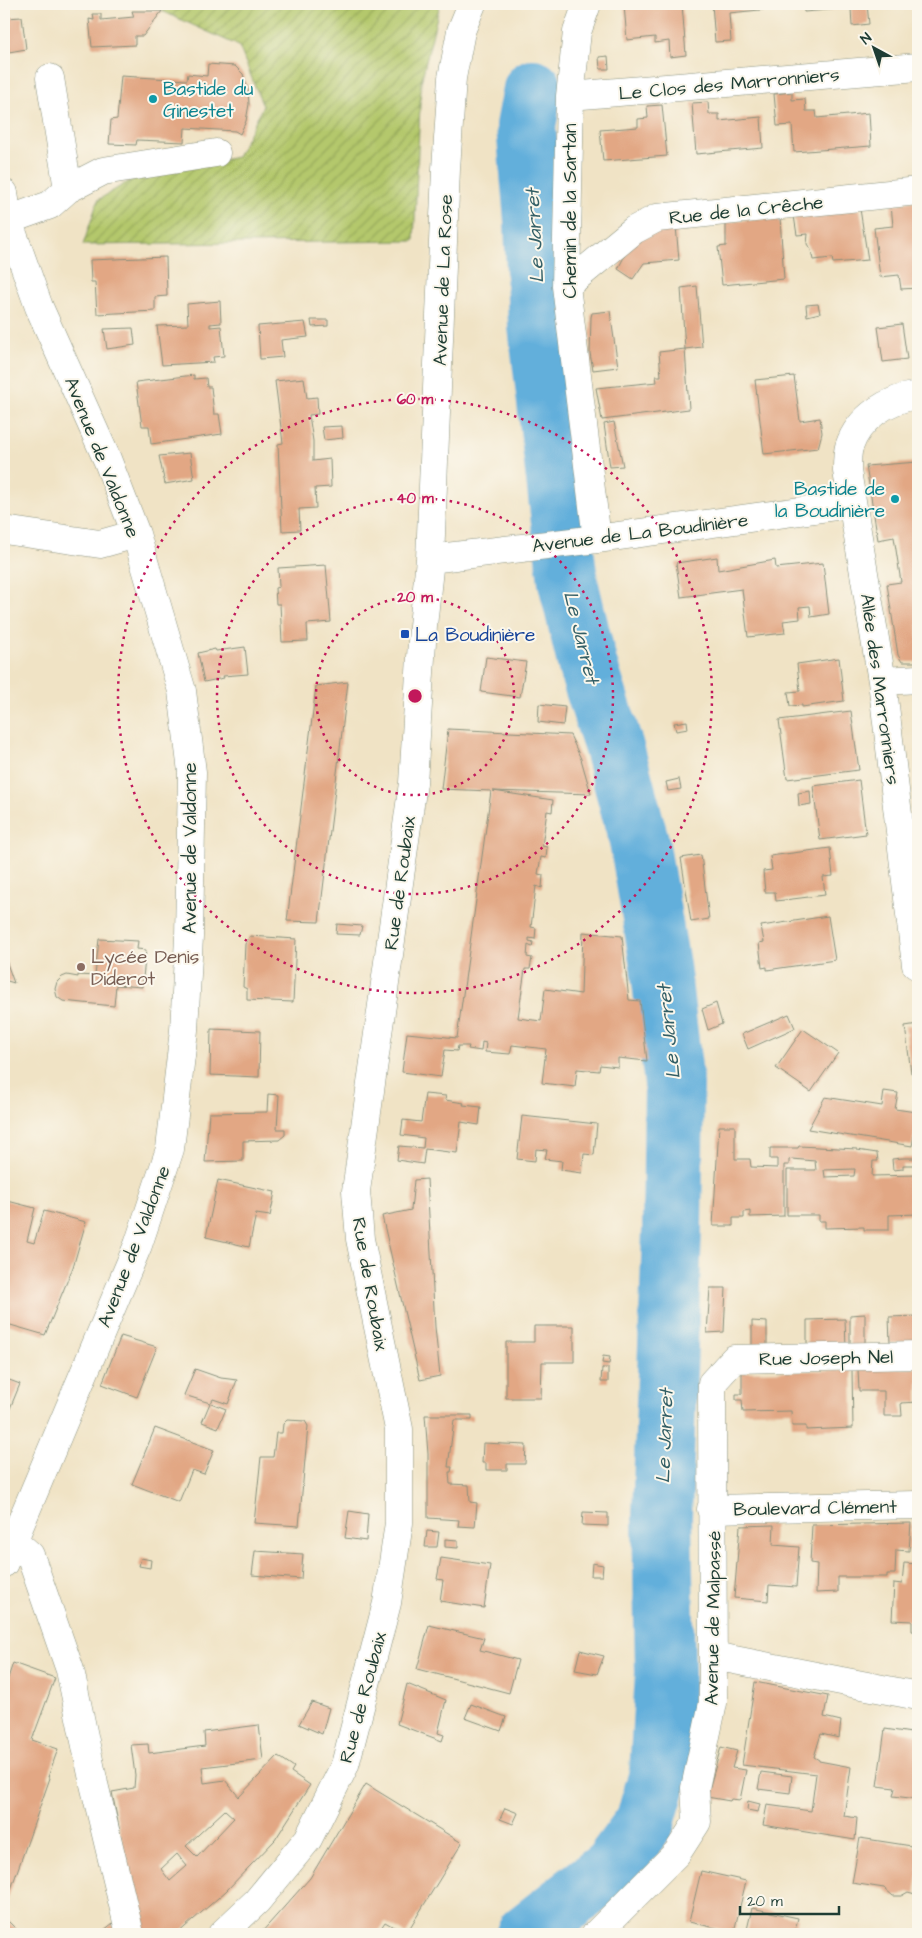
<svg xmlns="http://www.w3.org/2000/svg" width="922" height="1938" font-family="'Architects Daughter',sans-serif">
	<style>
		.garden { fill: url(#garden-furrows); stroke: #6a8250 }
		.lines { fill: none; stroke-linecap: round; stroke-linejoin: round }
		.river { stroke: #62afdb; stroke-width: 60 }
		.building { fill: #e2a784; fill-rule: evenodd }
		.minor-casing { stroke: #88907c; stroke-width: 29 }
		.minor { stroke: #fff; stroke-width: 28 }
		.ring { fill: none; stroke: #c2185b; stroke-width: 2.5; stroke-dasharray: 2.5 5 }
		.culture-dot { fill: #0f9aa8; stroke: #fbf7ec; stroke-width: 2 }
		.transit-dot { fill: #1a4fb4; stroke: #fbf7ec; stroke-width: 2 }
		.education-dot { fill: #8d6e63; stroke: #fbf7ec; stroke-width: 2 }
		.labels { text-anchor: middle; stroke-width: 4; stroke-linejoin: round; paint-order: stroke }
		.street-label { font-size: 19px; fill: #1f3d34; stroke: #fbf7ec }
		.culture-label { font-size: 19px; fill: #0d838f; stroke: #fbf7ec; text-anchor: start }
		.transit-label { font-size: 19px; fill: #164399; stroke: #fbf7ec; text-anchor: start }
		.education-label { font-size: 19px; fill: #785e54; stroke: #fbf7ec; text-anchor: start }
		.water-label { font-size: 20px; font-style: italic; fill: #335f66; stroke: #fbf7ec }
		.centre { fill: #c2185b; stroke: #fbf7ec; stroke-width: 2.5 }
		.ring-label { font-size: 15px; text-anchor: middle; font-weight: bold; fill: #c2185b; stroke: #fbf7ec; stroke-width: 4; stroke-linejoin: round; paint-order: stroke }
	</style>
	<defs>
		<pattern id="garden-furrows" width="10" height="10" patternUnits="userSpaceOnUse" patternTransform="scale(1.25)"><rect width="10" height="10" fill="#b4c86c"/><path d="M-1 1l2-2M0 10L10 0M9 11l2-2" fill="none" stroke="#92a45a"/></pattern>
	</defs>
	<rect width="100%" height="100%" fill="#fbf7ec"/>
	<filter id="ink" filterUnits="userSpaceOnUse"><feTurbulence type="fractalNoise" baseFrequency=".02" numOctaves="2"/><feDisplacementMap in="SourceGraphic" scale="10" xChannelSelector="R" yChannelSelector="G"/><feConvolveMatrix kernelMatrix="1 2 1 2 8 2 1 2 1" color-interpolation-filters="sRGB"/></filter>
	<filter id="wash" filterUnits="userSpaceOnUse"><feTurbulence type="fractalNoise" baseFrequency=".0096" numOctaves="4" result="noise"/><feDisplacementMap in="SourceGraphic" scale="20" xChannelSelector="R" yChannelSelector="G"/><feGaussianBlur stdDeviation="1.12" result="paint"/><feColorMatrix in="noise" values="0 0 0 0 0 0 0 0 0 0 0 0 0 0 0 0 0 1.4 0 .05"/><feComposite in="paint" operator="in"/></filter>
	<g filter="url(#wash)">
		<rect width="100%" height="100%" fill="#f0e3c5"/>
		<!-- garden -->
		<path class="garden" d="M162 4H440L421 82 414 241 83 245 98 200 131 180 237 157 263 106 239 46 162 11Z"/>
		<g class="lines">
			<!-- river -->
			<path class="river" d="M526 1934 611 1868 645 1822 659 1774 665 1673 662 1517 672 1230 674 1084 660 965 639 841 614 748 588 667 568 582 538 326 534 221 526 126 533 89"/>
		</g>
		<g id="blocks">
			<!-- building -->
			<path class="building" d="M640 4H682L686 55 670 57 669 41 655 43V37L627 40 624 5Z
				M712 4H769L770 9 729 13 731 41 715 42Z
				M803 4H867L869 24 852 26 851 8 804 12Z
				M132 11H162L143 36H135V45L92 47 89 19 94 20 93 14H101V20L134 17Z
				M22 17 26 49 9 52 5 18Z
				M608 56 609 69H600L599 57Z
				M208 64 235 66 243 74 248 90 249 104 246 121 240 134 235 131 185 128 184 142 137 140 136 145 109 144 111 120 117 119 121 76 187 80 188 74 207 76Z
				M792 92V100L805 99 806 111H816L817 118 869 113 871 146 794 152 792 125 777 126 774 94Z
				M708 102 709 114H719V121L761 117 763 148 696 154 692 103Z
				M662 105 667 156 603 161 600 130 638 127V119L648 118 647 106Z
				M914 201 918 227V288L901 289 899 275 880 277 874 228 893 226 891 205Z
				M860 209 868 260 833 263 832 258 813 260 811 250 807 244 808 234 797 235 794 216Z
				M780 217 784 279 722 285 718 247 726 246V222Z
				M676 226 679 260 644 263 633 279 618 269 628 249 636 240Z
				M166 257 167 296 155 297V311L97 314 95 282H91L90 260Z
				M697 286 702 347 685 349 681 288Z
				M220 301 221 323 210 324V327L221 326 224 356 213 357 214 362 162 365 157 326 188 325 187 304Z
				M818 304 820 313 807 316 806 305Z
				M610 311 618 367 593 370 590 353 591 317 592 313Z
				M311 320H328V326L312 327Z
				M305 322 308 337 281 340 283 357 260 359 258 326Z
				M902 324 907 359 883 362 878 327Z
				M133 328 135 345 107 349 104 329Z
				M685 349 689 409 602 420 596 388 657 382 656 376H661L659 352Z
				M194 375V379L206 378 207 387H211L214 414H219L222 434 151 444 149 426H142L136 382Z
				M794 376 800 421 820 418 822 433 818 448 764 454 755 380Z
				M304 378 307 398 317 397 318 414 309 415 313 441V461L330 459 331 487 315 488 316 508 299 509 300 530 282 531 278 444 283 443 275 381Z
				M614 422 623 466 610 467 604 424Z
				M342 426 343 438 324 440 322 427Z
				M190 453 194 479 165 484 159 456Z
				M918 462V662H902L898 655 887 584 901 582 894 537 878 540 866 466Z
				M717 557 718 570 775 560 776 568 823 563 829 614 811 617 810 606 799 607 800 619 783 621 785 633 748 637 742 589 681 597 676 563Z
				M326 565 331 622 307 624 308 641 282 642 280 604H276L275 588 279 587 278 568Z
				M245 647 248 674 223 676 224 678 204 682 198 653 215 649 216 651Z
				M486 657 526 662 520 697 481 692Z
				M839 658 844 701 802 707V705L790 706 788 692 800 691 797 664Z
				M348 682 319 922 287 921 316 686Z
				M539 704 565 707 563 725 538 722Z
				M851 711 859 770 787 779 779 720Z
				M687 721 688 729 676 731 674 723Z
				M448 729 570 735 581 759 591 794 493 791 553 800 552 812 547 811 542 846 547 847 546 858 541 857 538 874 543 875 542 888 536 886 531 927 536 928 535 939 529 938V941L533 942 532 947 528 945 527 957 532 958 530 969H525L518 1018 541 1021 545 989 581 994 583 932 622 936 629 1000 640 1001 647 1061 618 1058V1067L600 1065 599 1071 577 1069 575 1087 542 1083 546 1049 512 1045 510 1054 485 1052 486 1043 482 1042 481 1051 468 1049 469 1046H458L457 1051 445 1050 441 1077 402 1072 407 1033 457 1038 491 791 441 789Z
				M679 779 681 789 668 791 666 782Z
				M859 780 866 834 820 840 813 786Z
				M810 791 811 804 799 806 798 793Z
				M830 848 833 876 823 877 825 895 776 901 775 892H765L763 871 772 870 770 856Z
				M701 855 709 919 691 922 681 858Z
				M828 916 835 960 767 970V967L762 968 759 943 764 942 761 926Z
				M337 924 362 926 360 935 336 934Z
				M250 936 296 939 293 1002 247 1000V989L243 987 245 944Z
				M99 939 138 941 137 949 146 950 142 987 116 985 114 1006 63 1001 57 997 55 989 57 982 62 977 67 975 78 977V975L95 976Z
				M4 955 14 983 4 980Z
				M716 1003 722 1024 708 1030 702 1009Z
				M789 1014 795 1028 748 1049 742 1034Z
				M918 1024V1072L911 1073 905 1026Z
				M211 1029 260 1031 259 1077 210 1075Z
				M803 1029 838 1053 811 1092 776 1068Z
				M884 1091 898 1093 895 1109 916 1112 917 1121 912 1146 808 1129 825 1097 882 1106Z
				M268 1094 279 1095 277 1129H285V1135L279 1140 243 1141V1161L205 1162 209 1113 267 1112Z
				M425 1094 446 1096 445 1100 464 1103 463 1105 481 1107 479 1125 461 1122 457 1153 425 1149 423 1164 397 1160 399 1146 423 1148 424 1138 401 1135 403 1120 421 1122Z
				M522 1116 597 1124 594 1155 584 1154 582 1173 561 1170 562 1161 545 1159 547 1150 536 1149 535 1161 517 1159Z
				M719 1126H735V1159H750L751 1167 777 1168V1159H770V1148H798L799 1146 857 1149V1150L877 1153 878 1161H873L872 1176 918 1175V1214L889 1215V1230H864V1227L825 1228V1221H819V1215H787V1170H816L815 1161 792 1159 789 1160V1165H784V1216L750 1217V1211L744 1212V1218H733V1226H713ZM855 1169 854 1176 825 1177 824 1170Z
				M903 1158H918V1165H903V1169L893 1170 892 1159Z
				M427 1179 435 1327 440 1376 420 1380 382 1216 411 1210 414 1180Z
				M218 1180 275 1192 270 1216 256 1214 249 1247 206 1237Z
				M4 1200 35 1208 27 1241 34 1243 44 1211 86 1222 73 1267 45 1335 7 1324 5 1331H4Z
				M710 1288H726L724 1332 707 1333Z
				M865 1314V1349H850V1315Z
				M918 1316V1342L890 1343 889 1317Z
				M845 1319 846 1349 807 1350V1320Z
				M752 1321 767 1322V1349L752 1348Z
				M534 1326H574V1362H542L541 1398H506V1342H534Z
				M121 1336 157 1347 137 1397 102 1384Z
				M603 1356 610 1357 609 1364 602 1363Z
				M602 1368H608V1382H601Z
				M918 1368V1402L901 1403 902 1416H884V1391H859L858 1369Z
				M195 1369 221 1378 237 1380 228 1404 213 1399 211 1403 226 1409 218 1428 202 1422 210 1403 184 1395Z
				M852 1370 853 1428 806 1430V1426H792L791 1411 743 1412 742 1400H736V1394H742V1372Z
				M4 1378 20 1384 4 1423Z
				M425 1415H472V1420H454L448 1467H452L451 1472H449L450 1484 469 1485 470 1502 477 1503 475 1527 458 1526 459 1520 428 1518V1454Z
				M287 1420 305 1421 308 1426 299 1526 254 1523 261 1457H273L276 1433H282L283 1424Z
				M155 1428 214 1450 204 1474 192 1470 179 1502 132 1484Z
				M483 1443 526 1445 525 1464H507V1470H486V1463H482Z
				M349 1511 368 1514 366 1541 345 1538Z
				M583 1512 608 1513V1526L582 1525Z
				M911 1523 909 1551 896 1550 895 1574H887V1577H838V1592L816 1593 817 1564 810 1563 812 1525Z
				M774 1525 773 1545 799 1547 796 1587 769 1585 768 1601 734 1598 740 1526Z
				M427 1531 439 1532 437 1547H425Z
				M445 1539 458 1540V1548L445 1547Z
				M255 1551 303 1554 301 1579 252 1575Z
				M141 1558 151 1560 150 1568 139 1566Z
				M441 1558 490 1565 484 1608 440 1601 443 1580 437 1579Z
				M592 1563 603 1565 602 1576H591Z
				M904 1563 918 1564V1632L912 1631V1621L892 1620 894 1583 902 1584Z
				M429 1625 484 1638 480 1650 518 1660 509 1693 417 1669Z
				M580 1650 604 1656 597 1674 575 1670Z
				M13 1663 55 1678 32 1740 58 1749 48 1777 50 1778 4 1909V1690Z
				M755 1682 828 1696 824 1717 841 1721 839 1738 821 1734 814 1757 819 1760V1761L851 1767 844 1816 857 1818 855 1840 763 1825 767 1805 811 1811 816 1774 742 1765Z
				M407 1684 446 1700 438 1733 444 1735 442 1741 397 1724Z
				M312 1702 329 1708 322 1734 299 1724Z
				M471 1704 506 1717 501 1731 465 1718Z
				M259 1725 263 1760 202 1767 204 1783 225 1780 239 1797 278 1756 294 1767 291 1772 310 1785 275 1840 226 1891 177 1934H143L127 1868 112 1792 134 1788 135 1775 131 1745 148 1744 149 1753 205 1746 204 1732ZM225 1810 234 1818 197 1857 186 1846ZM177 1854 187 1866 170 1881 161 1869Z
				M885 1729 918 1734V1799L893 1796 895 1788 877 1786Z
				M721 1747 737 1751 732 1768 746 1770 740 1800 731 1799 730 1801 707 1797Z
				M761 1772 792 1776 790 1793 758 1789Z
				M366 1784 462 1843 406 1934 385 1922 377 1934H260L310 1878Z
				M748 1801 760 1804 758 1812 747 1810Z
				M505 1808 518 1813 513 1824 500 1819Z
				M860 1838 918 1847V1875L915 1894 908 1892 901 1896H893L884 1888 852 1883Z
				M701 1871 746 1881 734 1932 689 1922Z
				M752 1908 798 1918 794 1934H746Z
				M4 1919 9 1922 21 1934H4Z
				M113 1923 116 1934H99Z"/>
		</g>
	</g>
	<g filter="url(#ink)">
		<use href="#blocks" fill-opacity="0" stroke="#88907c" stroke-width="1"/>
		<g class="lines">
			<!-- minor casing -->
			<g class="minor-casing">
				<path id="minor" d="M587 4 577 32 570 96 566 286 597 539
					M50 78 68 189
					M570 96 918 67
					M4 193 8 220 39 307 107 459 136 534 182 691 192 772 189 937 184 1030 170 1149 138 1245 4 1563
					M8 220 50 205 68 189 103 171 216 153
					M566 286 634 230 657 218 918 191
					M918 395C888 399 859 417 849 447 847 454 847 463 847 471L882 681 916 965H918
					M4 530 100 544 136 534
					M430 559 597 539 851 504
					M882 681 918 679
					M711 1509 918 1505
					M13 1540 30 1555 70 1670 94 1784 130 1934
					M714 1656 918 1696
					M222 1934 257 1901 308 1839 345 1765 387 1603 399 1523V1429L360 1239 356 1191 413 783 423 626 430 559 446 169 452 78 461 31 472 4
					M596 1934 677 1853 697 1822 695 1788 713 1703 712 1383 734 1359 918 1355"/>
			</g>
			<!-- minor -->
			<use href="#minor" class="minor"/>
		</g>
	</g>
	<!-- distance rings -->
	<g class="ring">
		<circle cx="415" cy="696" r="99"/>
		<circle cx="415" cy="696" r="198"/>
		<circle cx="415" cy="696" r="297"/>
	</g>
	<!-- markers -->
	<g class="culture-dot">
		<circle cx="153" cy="99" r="5"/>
		<circle cx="895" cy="499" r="5"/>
	</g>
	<rect class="transit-dot" x="400" y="629" width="10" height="10" rx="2.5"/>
	<circle class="education-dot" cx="81" cy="967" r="5"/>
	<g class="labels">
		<!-- street labels -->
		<g class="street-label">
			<text transform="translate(729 83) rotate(-5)" y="7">Le Clos des Marronniers</text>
			<text transform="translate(746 209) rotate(-6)" y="7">Rue de la Crêche</text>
			<text transform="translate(569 211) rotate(-90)" y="7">Chemin de la Sartan</text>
			<text transform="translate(442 280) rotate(-88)" y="7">Avenue de La Rose</text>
			<text transform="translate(103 457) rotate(68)" y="7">Avenue de Valdonne</text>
			<text transform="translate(640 532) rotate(-7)" y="7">Avenue de La Boudinière</text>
			<text transform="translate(881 689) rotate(82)" y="7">Allée des Marronniers</text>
			<text transform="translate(189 848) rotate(-90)" y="7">Avenue de Valdonne</text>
			<text transform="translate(399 883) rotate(-82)" y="7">Rue de Roubaix</text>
			<text transform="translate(133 1246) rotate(-69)" y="7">Avenue de Valdonne</text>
			<text transform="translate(371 1284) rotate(80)" y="7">Rue de Roubaix</text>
			<text transform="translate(826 1357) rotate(-1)" y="7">Rue Joseph Nel</text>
			<text transform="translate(815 1507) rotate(-1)" y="7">Boulevard Clément</text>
			<text transform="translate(712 1618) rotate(-89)" y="7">Avenue de Malpassé</text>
			<text transform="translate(362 1697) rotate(-75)" y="7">Rue de Roubaix</text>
		</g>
		<!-- culture labels -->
		<g class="culture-label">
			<text x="163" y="95">Bastide du<tspan x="163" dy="22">Ginestet</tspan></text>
			<text x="885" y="495" text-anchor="end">Bastide de<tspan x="885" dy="22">la Boudinière</tspan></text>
		</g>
		<!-- transit labels -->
		<g class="transit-label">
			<text x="415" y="641">La Boudinière</text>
		</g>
		<!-- education labels -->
		<g class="education-label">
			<text x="91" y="963">Lycée Denis<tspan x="91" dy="22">Diderot</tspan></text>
		</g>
		<!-- water labels -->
		<g class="water-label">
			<text transform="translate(534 236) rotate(-93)" y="7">Le Jarret</text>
			<text transform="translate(582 637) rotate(76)" y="7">Le Jarret</text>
			<text transform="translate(668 1032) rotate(-96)" y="7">Le Jarret</text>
			<text transform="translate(664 1436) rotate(-88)" y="7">Le Jarret</text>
		</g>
	</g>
	<circle cx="415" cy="696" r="8" class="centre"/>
	<g class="ring-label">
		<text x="415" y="404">60 m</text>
		<text x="415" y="503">40 m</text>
		<text x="415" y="602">20 m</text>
	</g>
	<!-- margin -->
	<rect width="922" height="1938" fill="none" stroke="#fbf7ec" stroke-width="20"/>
	<!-- north arrow -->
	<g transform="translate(874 48) rotate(320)" stroke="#fbf7ec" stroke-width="4" paint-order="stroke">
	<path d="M0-4L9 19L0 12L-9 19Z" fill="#1f3d34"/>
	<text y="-8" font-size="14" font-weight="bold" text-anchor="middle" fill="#1f3d34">N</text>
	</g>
	<!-- scale -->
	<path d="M740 1906v8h99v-8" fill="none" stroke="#1f3d34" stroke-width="2.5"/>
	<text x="747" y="1906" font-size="15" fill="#1f3d34" stroke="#fbf7ec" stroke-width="4" paint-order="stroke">20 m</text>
</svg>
